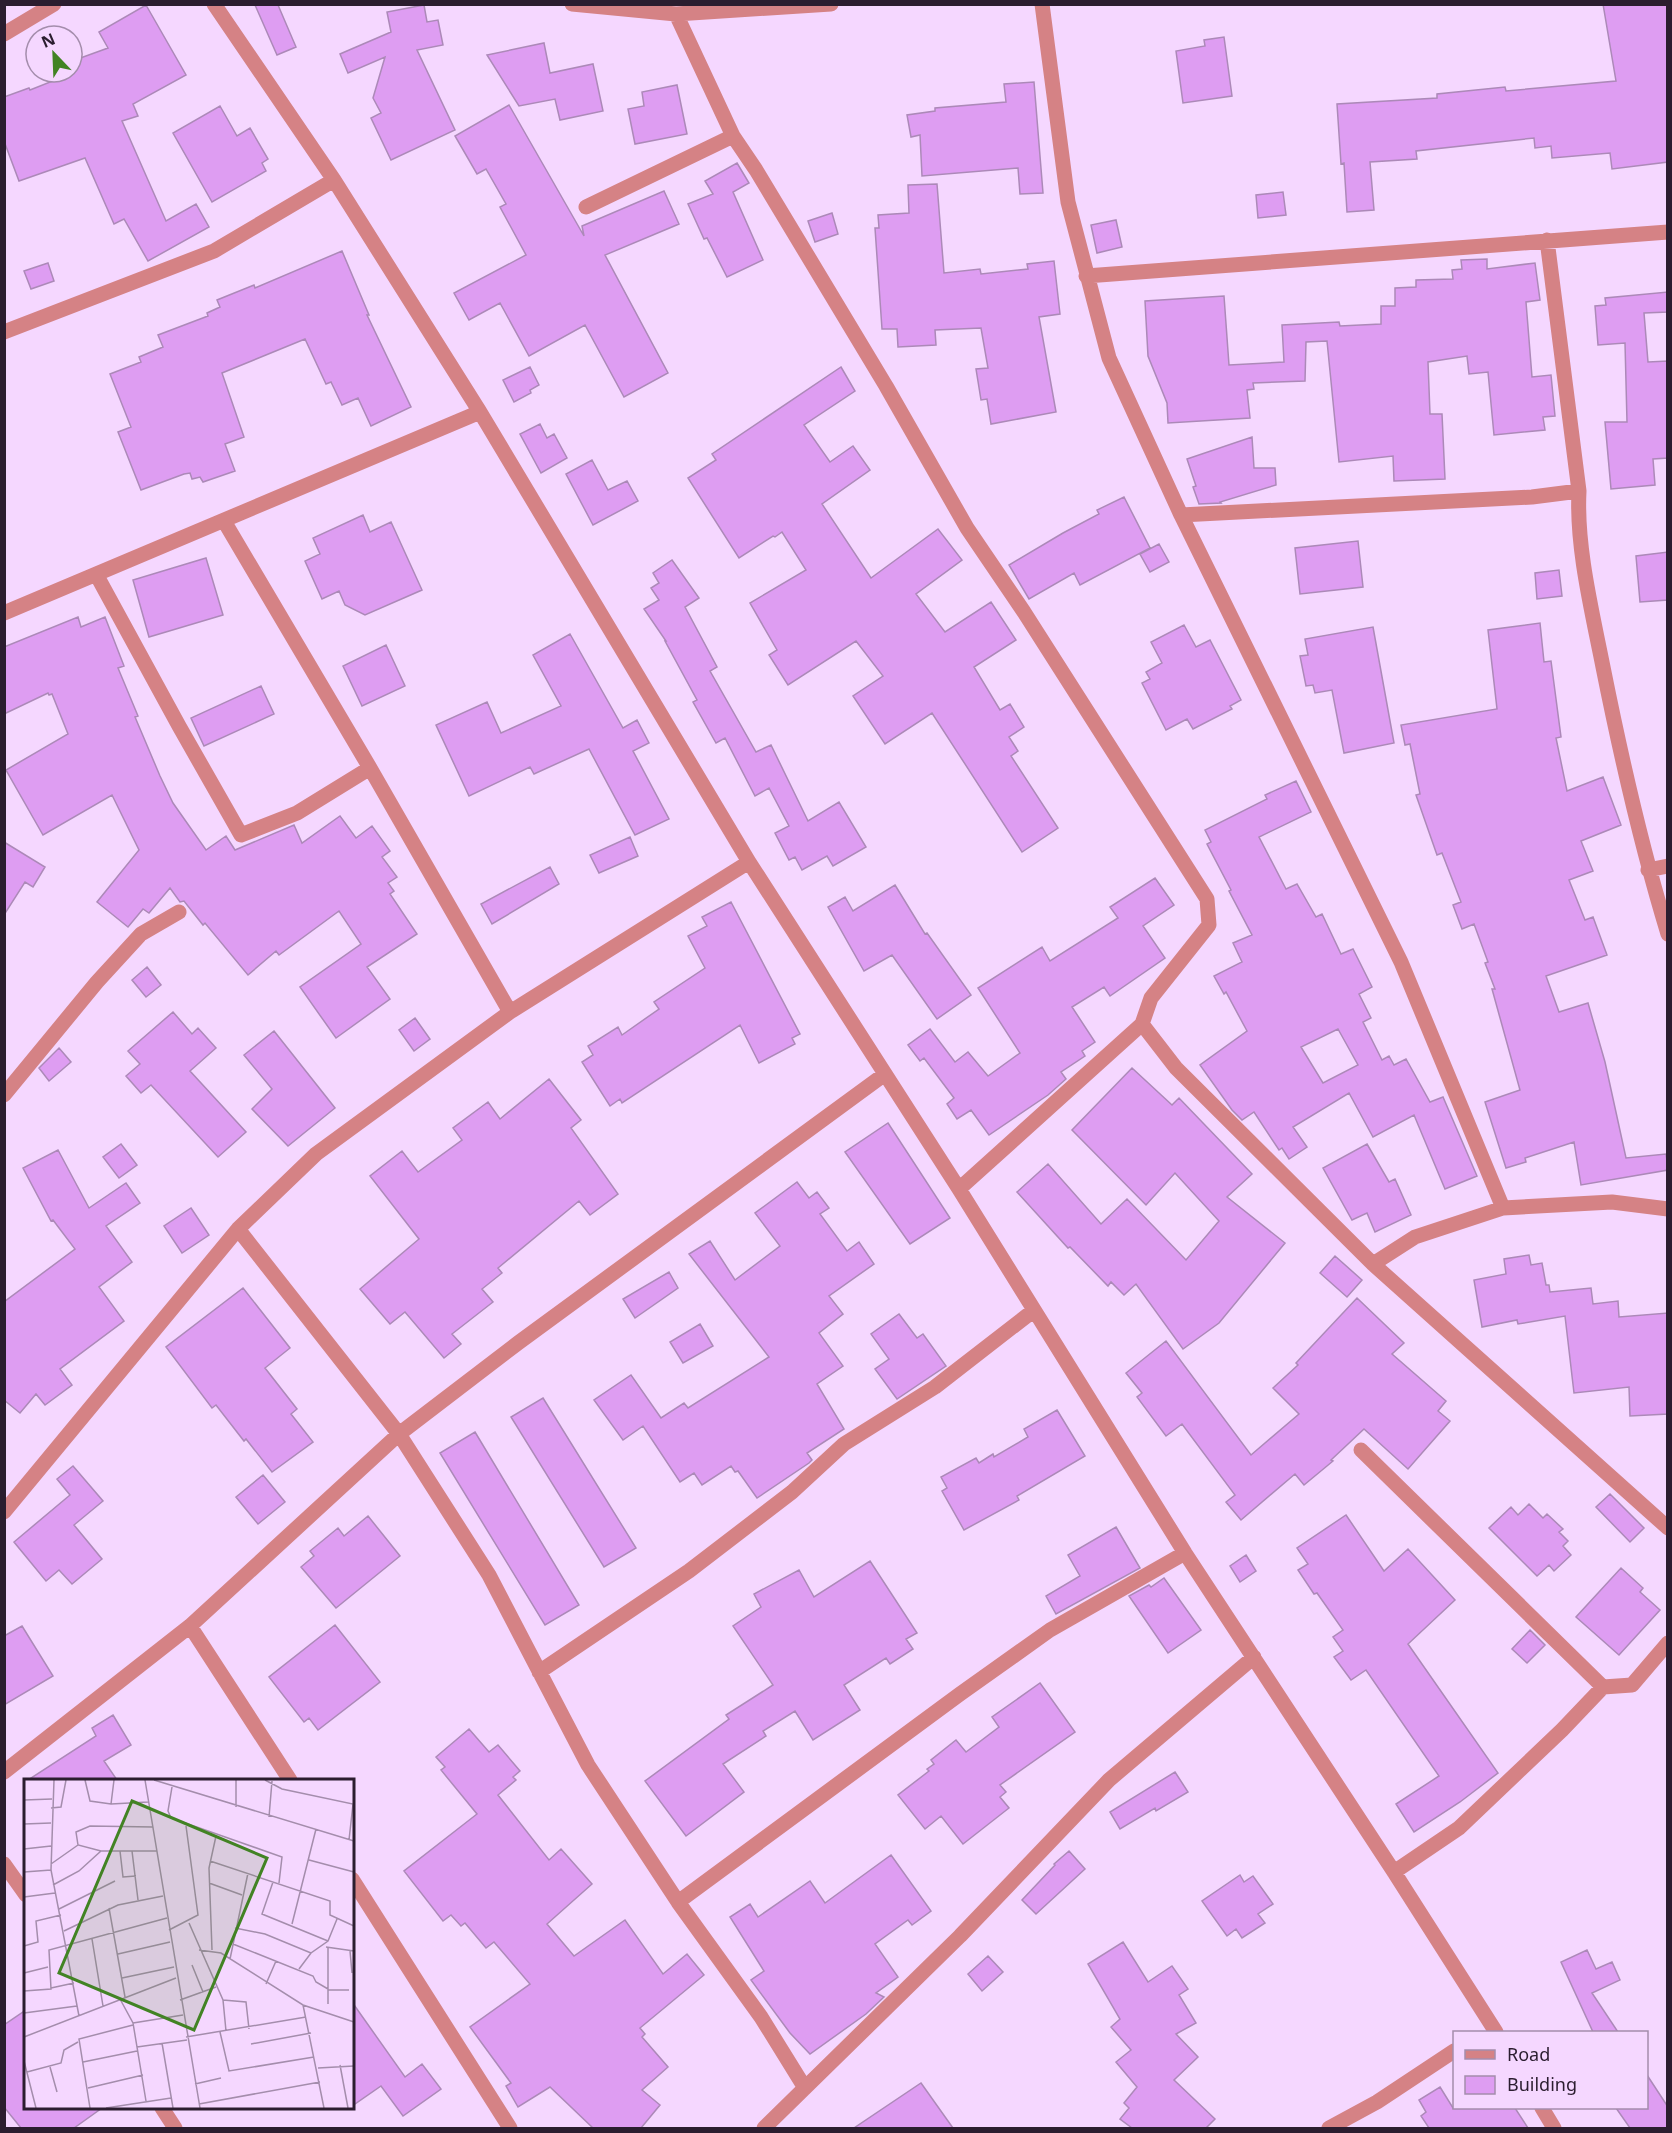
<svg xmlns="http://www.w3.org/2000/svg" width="1672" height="2133" font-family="'Noto Sans',sans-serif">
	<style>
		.building { fill: #de9df2; stroke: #ac89b8; stroke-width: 1.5; fill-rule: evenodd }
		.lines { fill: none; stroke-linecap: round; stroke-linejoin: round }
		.minor { stroke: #d58285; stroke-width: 15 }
		.inset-road { fill: none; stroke: #a48dac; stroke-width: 1.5 }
		.view { fill: #428324; fill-opacity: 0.15; stroke: #428324; stroke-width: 3 }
		.inset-edge { fill: none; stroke: #2b1d2f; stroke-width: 3 }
	</style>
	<rect width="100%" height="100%" fill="#f5d7ff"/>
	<!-- building -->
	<path class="building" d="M1603 4H1668V162L1612 169 1610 153 1552 158 1551 146 1535 148 1534 138 1416 151 1417 159 1370 162 1374 210 1347 212 1344 163 1341 164 1337 104 1437 98V94L1505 87 1506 91 1616 81Z
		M146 5 186 75 133 104 138 116 122 121 166 221 196 204 209 227 148 261 124 219 114 224 85 158 19 181 4 141V97L29 88 30 90 68 75 66 72H72V61L108 48 99 32Z
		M255 5H278L296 47 277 55Z
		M424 5 427 22 438 20 443 45 417 50 455 130 391 160 371 118 381 113 373 98 385 57 348 73 340 54 391 32 387 12Z
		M1224 37 1232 96 1183 103 1176 51 1205 46 1204 40Z
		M544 43 550 73 593 64 603 111 560 120 555 99 519 106 487 55Z
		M1034 82 1043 193 1020 194 1018 168 922 176 920 135 911 137 907 115 935 111V108L1006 102 1004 84Z
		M677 85 687 134 635 144 628 109 644 106 642 92Z
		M509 105 584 236 582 226 664 191 679 224 605 255 668 373 624 397 585 325 529 356 500 303 469 320 454 293 526 255 500 207 506 204 486 169 477 174 455 136Z
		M220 106 237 136 250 128 268 159 262 163 266 171 212 202 173 133Z
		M737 163 749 183 733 192 763 260 727 277 707 238 704 239 688 204 713 194 705 181Z
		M937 184 944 273 980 269 981 274 1028 269 1027 264 1054 261 1060 314 1039 317 1056 412 991 424 987 399 981 400 976 369 988 368 981 328 935 330 936 345 898 347 897 329H882L875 228H879L878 215 909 213 908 185Z
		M1283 192 1286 215 1258 218 1256 195Z
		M832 213 838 234 815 242 808 221Z
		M1116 220 1122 247 1097 253 1091 225Z
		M342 251 369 315H367L411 407 371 426 358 398 342 405 331 382 326 384 305 339 222 373 244 437 225 444 235 471 203 482 200 477 192 479 190 473 184 474 141 490 118 432 131 427 110 374 141 362 139 357 163 347 158 335 208 316 207 313 220 307 217 300 254 285 255 288Z
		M1487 259V269L1535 263 1540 300 1526 302 1532 377 1551 375 1555 416 1543 417 1545 430 1494 435 1488 372 1469 374 1467 356 1428 362 1430 414H1442L1445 479 1394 481 1393 456 1339 462 1327 341 1306 342 1305 381 1253 383 1254 389 1247 390 1250 418 1168 423 1167 403 1148 356 1145 301 1224 296 1229 365 1284 362 1282 325 1339 322 1340 326 1381 324V306H1395V288L1416 287V280L1453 279 1452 270 1462 269 1461 260Z
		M48 263 54 281 31 289 24 271Z
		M1668 292V312L1644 313 1648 362 1668 361V458L1653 459 1655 485 1611 489 1605 422H1627L1625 343 1598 345 1595 306 1606 305 1605 298Z
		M530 367 539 385 530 390 531 393 514 402 503 380Z
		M841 367 855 391 804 425 830 462 853 446 870 470 822 504 871 578 938 529 962 560 916 594 945 632 991 602 1016 640 974 667 1000 710 1010 704 1024 727 1009 737 1018 751 1011 756 1058 828 1022 852 932 713 885 744 853 696 883 676 856 641 788 685 769 655 777 650 750 603 806 570 782 532 775 537 773 536 739 558 688 478 716 460 712 454Z
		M540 424 547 438 554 434 567 458 541 473 520 434Z
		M1252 437 1254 468H1275L1276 485 1220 502 1221 503 1199 504 1193 487 1196 486 1187 459Z
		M592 460 608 490 627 481 638 501 593 525 566 474Z
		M1124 497 1150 548 1080 585 1074 573 1029 599 1009 565 1063 533 1099 514 1097 510Z
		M363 515 370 532 391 522 422 590 365 615 345 605 339 591 322 599 305 561 320 554 313 538Z
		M1358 541 1363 587 1300 594 1295 548Z
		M1159 544 1169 562 1150 572 1140 554Z
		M1668 552V600L1640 602 1636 556Z
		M206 558 223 615 149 637 133 580Z
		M672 560 699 598 685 607 717 667 710 671 756 752 771 745 808 821 839 802 866 847 833 866 827 856 802 870 795 857 789 860 775 833 789 826 769 788 755 796 725 738 716 743 693 702 697 700 665 641H666L644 609 659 600 651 588 659 583 653 573Z
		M1559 570 1562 596 1537 599 1535 573Z
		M78 617 81 627 105 617 124 666 118 668 138 716 135 717 160 776 173 803 206 850 226 836 235 850 294 825 302 843 340 816 356 838 372 826 390 851 382 857 397 877 388 883 394 891 390 894 417 934 367 967 390 999 336 1038 300 987 361 944 339 911 279 955 276 951 248 975 205 923 203 925 184 901 180 902 170 888 149 913 143 909 128 927 97 902 139 850 112 795 43 835 6 770 68 734 52 694 49 695 48 693 4 714V647Z
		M1540 623 1544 662 1551 661 1561 737 1556 738 1567 791 1603 777 1621 825 1581 841 1593 871 1569 880 1585 920 1593 917 1607 955 1546 976 1559 1012 1588 1003 1605 1062 1626 1158 1666 1154 1668 1167V1170L1581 1185 1574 1142 1525 1158 1526 1162 1506 1168 1485 1102 1520 1090 1492 989H1495L1485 963 1488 962 1474 924 1462 929 1453 905 1461 902 1442 853 1437 855 1416 795 1420 794 1410 744 1405 745 1401 725 1497 709 1488 630Z
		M1184 625 1196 647 1210 640 1241 700 1230 706 1232 709 1193 729 1187 719 1166 730 1142 683 1150 679 1146 672 1162 663 1151 642Z
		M1373 627 1394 743 1344 753 1332 690 1315 693 1313 685 1306 686 1300 656 1308 655 1305 639Z
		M570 634 623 728 637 720 649 743 633 751 669 819 635 835 589 749 534 774 530 767 469 796 436 725 487 702 501 733 561 706 533 655Z
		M386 645 405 686 362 706 343 666Z
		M261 686 274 714 204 746 191 718Z
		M1296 781 1311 812 1259 837 1286 889 1297 884 1316 917 1322 914 1341 954 1353 949 1372 987 1359 994 1371 1018 1363 1022 1382 1060 1389 1056 1394 1065 1406 1059 1430 1102 1443 1097 1477 1176 1445 1189 1414 1115 1373 1137 1349 1093 1293 1127 1307 1147 1289 1159 1282 1148 1279 1150 1254 1112 1242 1120 1232 1110 1200 1065 1247 1031 1226 992 1224 994 1214 976 1242 962 1233 943 1252 935 1229 891 1231 890 1207 844 1211 842 1205 830 1267 799 1265 795ZM1338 1029 1358 1065 1323 1083 1301 1047Z
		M630 837 638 856 599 873 590 855Z
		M4 842 45 867 33 887 25 882 4 915Z
		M550 867 559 884 492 924 481 904Z
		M1155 878 1174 905 1143 926 1165 958 1110 996 1104 987 1072 1007 1095 1042 1082 1051 1085 1056 1061 1072 1066 1079 1048 1095 989 1135 971 1110 957 1119 947 1104 954 1098 924 1058 920 1061 908 1045 930 1029 955 1062 968 1052 988 1076 1020 1053 978 988 1042 947 1050 961 1118 918 1110 907Z
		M895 885 925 934 927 933 971 995 937 1019 892 955 864 971 828 907 845 897 853 911Z
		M731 902 800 1034 792 1038 795 1044 759 1063 740 1025 622 1103 620 1099 610 1106 582 1062 593 1055 588 1046 618 1027 622 1035 659 1009 654 1002 705 968 688 936 707 926 702 917Z
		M147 967 161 985 146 997 132 980Z
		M173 1012 192 1034 198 1028 216 1048 190 1071 246 1132 218 1157 151 1085 141 1093 126 1076 140 1064 128 1051Z
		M415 1018 430 1039 414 1051 399 1030Z
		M274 1031 335 1108 288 1146 252 1109 272 1089 244 1055Z
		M59 1048 71 1062 49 1081 39 1068Z
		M1132 1068 1172 1105 1179 1098 1252 1174 1227 1197 1285 1243 1219 1323 1183 1349 1136 1284 1124 1295 1111 1282 1108 1286 1070 1247 1068 1248 1017 1192 1048 1164 1101 1224 1127 1199 1186 1260 1219 1221 1175 1173 1146 1205 1072 1130Z
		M549 1079 581 1120 571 1128 618 1194 590 1215 579 1201 498 1268 502 1273 482 1289 493 1302 452 1334 461 1344 444 1358 405 1312 390 1324 360 1289 419 1239 370 1176 402 1151 418 1172 462 1140 453 1128 488 1102 500 1119Z
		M888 1123 950 1218 910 1244 845 1152Z
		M121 1144 137 1165 119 1178 103 1157Z
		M1367 1144 1389 1182 1395 1179 1411 1215 1375 1232 1367 1213 1352 1220 1323 1168Z
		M58 1150 89 1208 126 1183 140 1203 106 1226 132 1262 99 1287 124 1321 60 1369 72 1385 45 1405 36 1394 20 1413 4 1400V1302L75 1249 53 1220 51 1221 23 1168Z
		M797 1182 809 1198 817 1192 829 1208 820 1214 847 1251 859 1242 874 1264 829 1296 843 1314 819 1333 843 1366 817 1384 844 1429 807 1453 812 1460 809 1463 757 1498 738 1471 735 1472 731 1466 702 1485 694 1473 680 1482 643 1426 623 1440 594 1400 631 1375 661 1418 684 1403 688 1408 769 1357 689 1254 710 1241 735 1280 780 1246 755 1213Z
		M191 1208 209 1235 182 1253 164 1226Z
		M1529 1255 1531 1265 1542 1263 1546 1285H1549L1550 1292 1591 1288 1593 1304 1618 1301 1619 1317 1668 1313V1414L1630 1416 1629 1387 1574 1393 1565 1316 1518 1324 1517 1320 1482 1327 1474 1280 1506 1274 1504 1259Z
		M1335 1256 1362 1280 1347 1297 1320 1273Z
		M669 1272 678 1288 635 1318 623 1299Z
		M243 1288 290 1348 265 1368 297 1409 291 1414 313 1442 272 1472 246 1439 244 1441 216 1405 212 1408 166 1347Z
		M1357 1298 1404 1343 1392 1354 1446 1401 1438 1411 1450 1421 1408 1469 1364 1429 1331 1460 1333 1461 1304 1485 1295 1474 1241 1520 1226 1502 1235 1495 1182 1424 1166 1436 1137 1397 1142 1393 1126 1373 1166 1341 1251 1455 1299 1414 1273 1388 1298 1365 1296 1363Z
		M899 1314 917 1338 923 1334 946 1366 897 1399 875 1369 889 1359 871 1334Z
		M700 1324 713 1346 683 1363 670 1342Z
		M543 1398 636 1548 604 1567 511 1417Z
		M1057 1410 1085 1456 1017 1496 1019 1500 964 1530 942 1491 947 1488 941 1477 976 1458 979 1463 993 1454 994 1457 1028 1437 1024 1429Z
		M475 1432 579 1605 545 1625 440 1453Z
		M73 1466 103 1501 74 1525 102 1559 72 1584 59 1570 46 1581 14 1542 70 1495 57 1479Z
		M263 1475 285 1502 258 1524 236 1497Z
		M1610 1494 1644 1528 1630 1542 1596 1507Z
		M1529 1504 1543 1518 1547 1514 1563 1529 1559 1532 1568 1541 1563 1546 1571 1555 1554 1571 1549 1565 1537 1576 1489 1528 1511 1507 1518 1515Z
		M1346 1515 1384 1571 1408 1549 1455 1600 1408 1644 1498 1773 1460 1802 1414 1832 1396 1804 1439 1776 1366 1670 1351 1680 1334 1657 1343 1651 1333 1637 1343 1630 1317 1593 1314 1594 1298 1570 1308 1564 1297 1548Z
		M368 1516 400 1556 336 1608 301 1567 314 1556 310 1551 338 1528 344 1536Z
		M1116 1527 1140 1568 1056 1614 1046 1596 1080 1576 1068 1555Z
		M1246 1555 1256 1571 1240 1582 1230 1566Z
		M870 1561 917 1633 906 1639 913 1649 890 1664 886 1658 844 1685 860 1710 813 1740 795 1711 763 1731 766 1736 723 1764 744 1792 686 1836 645 1781 729 1719 726 1715 773 1685 733 1626 761 1607 754 1594 799 1570 814 1597Z
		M1621 1568 1643 1588 1640 1592 1660 1610 1619 1655 1576 1617Z
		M1164 1578 1201 1630 1168 1653 1129 1596 1149 1585 1151 1587Z
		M335 1625 380 1682 318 1730 309 1718 304 1722 269 1677Z
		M22 1626 53 1676 4 1705V1636Z
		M1530 1630 1545 1645 1527 1663 1512 1649Z
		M1040 1683 1075 1732 1000 1785 1006 1792 1000 1797 1009 1808 963 1844 941 1816 925 1829 898 1795 929 1771 927 1769 934 1764 931 1760 956 1740 966 1752 999 1727 992 1717Z
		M113 1715 131 1745 104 1761 117 1780H28L96 1736 92 1728Z
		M469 1729 489 1752 498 1745 520 1771 513 1777 516 1780 498 1795 549 1860 561 1849 592 1884 547 1924 574 1956 625 1920 663 1974 687 1954 704 1975 640 2028 645 2034 642 2037 668 2067 642 2090 660 2105 641 2128H593L550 2087 518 2107 506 2086 511 2083 470 2027 530 1984 494 1942 486 1948 465 1923 461 1926 451 1915 443 1921 404 1871 477 1814 441 1770 445 1767 436 1757Z
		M1175 1772 1188 1792 1156 1811 1155 1808 1120 1829 1110 1812Z
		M1069 1851 1085 1869 1036 1914 1022 1900 1055 1865 1054 1864Z
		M891 1855 931 1911 912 1925 908 1920 875 1944 898 1977 876 1993 884 1997 866 2014 810 2054 790 2033 751 1980 764 1971 730 1917 750 1904 758 1917 810 1881 825 1903Z
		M1240 1875 1244 1882 1253 1876 1273 1904 1258 1914 1265 1923 1242 1938 1236 1929 1227 1936 1202 1901Z
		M1123 1942 1148 1982 1172 1966 1188 1989 1179 1995 1196 2023 1176 2034 1198 2057 1174 2080 1215 2119 1206 2128H1132L1120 2119 1129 2108 1124 2103 1137 2087 1116 2062 1131 2050 1111 2027 1120 2019 1088 1964Z
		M1587 1950 1596 1969 1612 1962 1620 1980 1592 1993 1618 2032H1593L1561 1962Z
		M988 1956 1003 1972 982 1991 968 1974Z
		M352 2002 405 2077 422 2064 441 2089 403 2116 381 2086 352 2106Z
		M26 2010V2108H102L74 2128H21L4 2107V2025Z
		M1647 2075 1668 2107V2128H1630L1616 2108H1647Z
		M921 2083 953 2128H854Z
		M1440 2087 1453 2108H1515L1528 2128H1429L1421 2116 1426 2112 1419 2100Z"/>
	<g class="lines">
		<!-- minor -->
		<path class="minor" d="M214 4 334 180 480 412 749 862 959 1189 1185 1553 1394 1872 1496 2032
			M572 4 676 14 831 4
			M1042 4 1068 202 1109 358 1181 515 1401 962 1503 1208
			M676 14 733 136 756 170 886 386 967 528 1024 612 1207 899 1209 925 1151 998 1142 1024 959 1189
			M4 34 54 4
			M586 207 733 136
			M1547 240 1579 491C1576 547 1592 611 1603 667 1621 757 1641 846 1668 934
			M1086 276 1668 232
			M4 332 214 251 334 180
			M1181 515 1532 497 1579 491
			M224 521 370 768 510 1012
			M96 574 179 726 241 835 297 813 370 768
			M4 613 480 412
			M1648 870 1668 866
			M1142 1024 1176 1068 1373 1264 1668 1528
			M4 1095 97 982 141 934 179 912
			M238 1229 399 1434 489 1575 588 1765 678 1902 761 2017 805 2088
			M1373 1264 1415 1237 1503 1208 1612 1202 1668 1209
			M1361 1450 1603 1687
			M4 1512 238 1229 316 1154 510 1012 749 862
			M190 1626 290 1780
			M539 1672 689 1571 792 1492 844 1444 935 1387 1033 1311
			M4 1772 190 1626 399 1434 518 1343 885 1074
			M4 1864 26 1895
			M1394 1872 1459 1828 1562 1730 1603 1687 1632 1685 1668 1643
			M352 1879 510 2128
			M678 1902 960 1694 1050 1630 1185 1553
			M162 2108 175 2128
			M1542 2108 1554 2128
			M764 2128 960 1936 1109 1780 1254 1657
			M1329 2128 1377 2102 1454 2051"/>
	</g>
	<!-- overview -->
	<g transform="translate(24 1779)">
		<rect width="330" height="330" fill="#f5d7ff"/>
		<path class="inset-road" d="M30 1 27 91 55 237M61 1 66 22 87 25 124 23M121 1 176 329M130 1 330 62M241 1 258 10 329 25 325 61M148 8 144 32 147 39 258 78 255 104M0 21 28 20M87 25 90 1M212 28V1M27 29 37 28 42 1M245 38 248 2M0 45 27 44M0 70 27 67M77 72 54 66 52 53 66 47 129 48M96 72 99 98 112 97M108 72 114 121M285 81 330 93M186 82 306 122V136L330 147M27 85 54 66M0 93 27 91M249 103 238 135 304 162M185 104 218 116M29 106 55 92 77 72H133M0 118 31 114M85 129 101 218M35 130 91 102M165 144 199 221 202 252M268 145 292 50M211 149 241 155 287 174M145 151 174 136 162 47M40 152 94 126 139 117M68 160 79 227M209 165 289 197 292 203 304 210M0 167 14 163 12 142 37 136M302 168 330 172M304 169V225M175 171 197 174 279 226 330 243M188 171 185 89 192 57M326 172 328 194M94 175 146 163M206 180 224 94M168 186 179 213M275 190 287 174 304 162 313 140M0 194 24 188M98 199 150 188M242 205 252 182M27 209 50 204M304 211H325M0 212 27 210 25 171 143 139M96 220 109 244 122 322M156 221 192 208M199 221 222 223 225 250M279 226 300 329M0 234 53 227M109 244 159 236M196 253 205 292 290 278M0 258 152 199M162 258 282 238M138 264 149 329M227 265 287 254M113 268 163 261M0 282 12 329M59 283 113 272M316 286 324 329M26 288 33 313M294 289 330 287M3 293 37 284 40 271 54 263M171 305 197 299M64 309 119 296M175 325 296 303M66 329 55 260 109 246M82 329 147 319"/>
		<path class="view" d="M108 22 243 79 170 251 35 194Z"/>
		<rect width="330" height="330" class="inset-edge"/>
	</g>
	<!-- border -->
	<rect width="1672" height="2133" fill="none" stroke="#2b1d2f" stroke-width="12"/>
	<!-- legend -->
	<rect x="1453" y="2031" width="195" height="78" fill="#f5d7ff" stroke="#a48dac" stroke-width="1.5"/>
	<rect x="1465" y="2050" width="30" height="9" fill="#d58285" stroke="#a48dac" stroke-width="1.5"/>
	<text x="1507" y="2061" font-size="18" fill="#2b1d2f">Road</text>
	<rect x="1465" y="2076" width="30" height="18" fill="#de9df2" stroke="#a48dac" stroke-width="1.5"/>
	<text x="1507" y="2091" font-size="18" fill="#2b1d2f">Building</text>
	<!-- north arrow -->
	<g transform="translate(54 54) rotate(337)"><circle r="28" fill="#f5d7ff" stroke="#a48dac" stroke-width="1.5"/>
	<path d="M0-4.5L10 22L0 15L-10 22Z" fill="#428324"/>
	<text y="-9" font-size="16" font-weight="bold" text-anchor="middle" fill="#2b1d2f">N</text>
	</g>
</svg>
